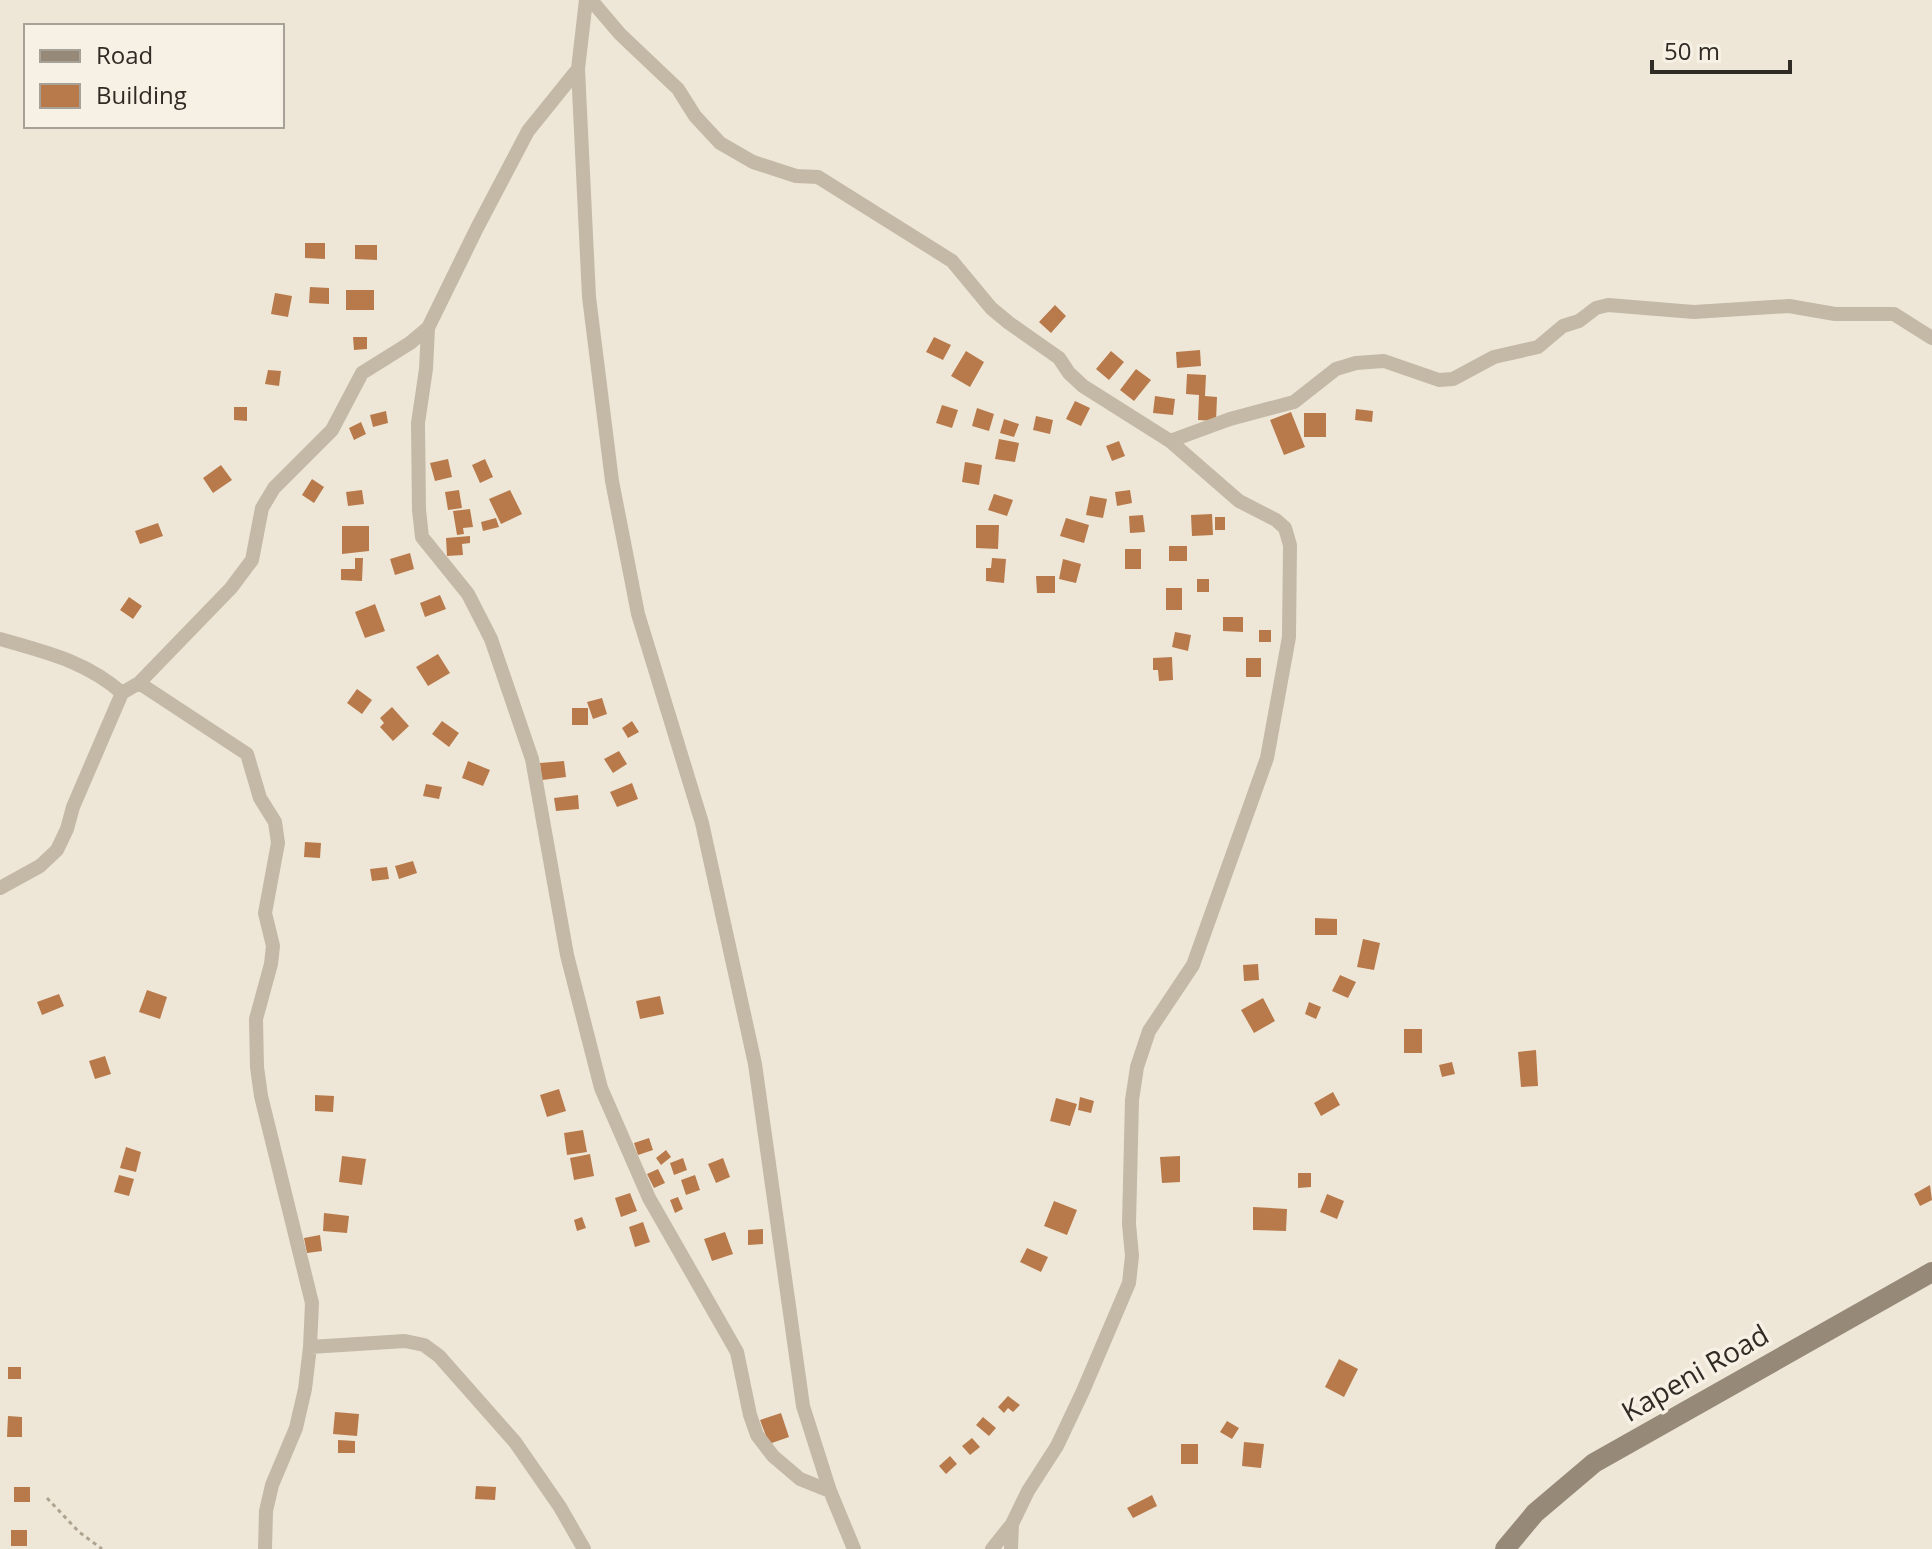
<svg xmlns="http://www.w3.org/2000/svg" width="1932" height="1549" font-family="'Open Sans',sans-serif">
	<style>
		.building { fill: #b87a4b }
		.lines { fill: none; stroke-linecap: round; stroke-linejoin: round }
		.path { stroke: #afa390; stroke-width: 3; stroke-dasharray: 4 4; stroke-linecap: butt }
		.street { stroke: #c4b9a6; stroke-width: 14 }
		.secondary { stroke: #978978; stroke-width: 20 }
		.labels { text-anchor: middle; stroke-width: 7; stroke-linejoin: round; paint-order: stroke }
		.street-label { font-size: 28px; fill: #312b26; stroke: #f6f1e4 }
	</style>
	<rect width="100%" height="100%" fill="#eee7d8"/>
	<!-- building -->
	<path class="building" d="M305 243H325V259L305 258Z
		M355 245H377V260L355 259Z
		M310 287 329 288V304L309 303Z
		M346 290H374V310H346Z
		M275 293 292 296 288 317 271 314Z
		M1055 305 1066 316 1051 333 1039 322Z
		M353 337H367V349L354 350Z
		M934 337 951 345 943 360 926 352Z
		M1200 350 1201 366 1177 368 1176 352Z
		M966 351 984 362 970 387 951 376Z
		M1111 351 1124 362 1109 380 1096 369Z
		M1136 369 1151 380 1134 401 1120 390Z
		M268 370 281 371 279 386 265 384Z
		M1187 374 1206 375 1205 396 1217 397 1216 421 1198 420 1199 395 1186 394Z
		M1155 396 1175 399 1173 415 1153 413Z
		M1075 401 1090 408 1081 426 1066 419Z
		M942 405 958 410 952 428 936 423Z
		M234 407H247V421L234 420Z
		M977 408 994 414 989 431 972 426Z
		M1356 409 1373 411 1372 422 1355 420Z
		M386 411 388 423 373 427 370 415Z
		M1291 412 1305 447 1284 455 1270 420Z
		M1304 413H1326V437H1304Z
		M1036 416 1053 420 1050 434 1033 430Z
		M1004 419 1019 424 1014 437 1000 433Z
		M361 422 366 434 354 440 349 428Z
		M999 439 1019 443 1015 462 995 459Z
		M1119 441 1125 456 1112 461 1106 446Z
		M448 459 452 477 435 481 430 463Z
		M485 459 493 477 480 483 472 465Z
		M965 462 982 465 979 485 962 482Z
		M221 465 232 480 213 493 203 478Z
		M312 479 324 487 314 503 302 495Z
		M362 490 364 504 348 506 346 492Z
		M459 490 462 508 448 510 445 492Z
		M510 490 522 514 501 524 489 499Z
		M1130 490 1132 503 1117 506 1115 492Z
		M994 494 1013 500 1007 516 988 510Z
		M1090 496 1107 499 1103 518 1086 515Z
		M470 509 473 527 463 528 464 534 457 535 453 511Z
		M1212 514 1213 535 1192 536 1191 515Z
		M1143 515 1145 532 1130 533 1129 516Z
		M1215 517H1225V530H1215Z
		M496 518 499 527 483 531 481 522Z
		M1066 518 1089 525 1084 543 1060 536Z
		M158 523 163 536 140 544 135 531Z
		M976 525H999L998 549 976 548Z
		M342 526H369V551L342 554Z
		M470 536V543L462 544 463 555 447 556 446 538Z
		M1169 546H1187V561H1169Z
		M1125 549H1141V569H1125Z
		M410 553 414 569 395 575 390 559Z
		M355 558H363L362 581 341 580V569H355Z
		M992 558 1006 559 1004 583 986 581V568H991Z
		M1063 559 1081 564 1076 583 1059 579Z
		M1036 576H1055V593H1037Z
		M1197 579H1209V592H1197Z
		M1166 588H1182V610H1166Z
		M440 595 446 609 425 617 420 603Z
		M129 597 142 606 133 619 120 610Z
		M375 604 385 631 365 638 355 612Z
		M1223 617H1243V632L1223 631Z
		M1259 630H1271V642H1259Z
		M1175 632 1191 635 1188 651 1172 647Z
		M438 654 450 673 428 686 416 667Z
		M1172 657 1173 680 1159 681 1158 670H1153V658Z
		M1246 658H1261V677H1246Z
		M357 689 372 700 362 714 347 703Z
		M602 698 607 714 593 719 587 702Z
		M392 707 409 726 393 741 380 727 384 723 380 718Z
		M572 708H588V725H572Z
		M442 721 459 733 449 747 432 734Z
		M632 721 639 732 628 738 622 728Z
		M619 751 627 764 613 773 604 759Z
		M468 761 490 770 483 786 462 778Z
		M564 761 566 777 542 780 540 763Z
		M632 783 638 799 617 807 610 792Z
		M426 784 442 787 439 799 423 796Z
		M578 795 579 809 556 811 554 798Z
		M305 842 321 843 320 858 304 857Z
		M413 861 417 873 399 879 395 866Z
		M387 867 389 879 372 881 370 869Z
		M1315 918 1337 919V935H1315Z
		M1363 939 1380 943 1374 970 1357 967Z
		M1258 964 1259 980 1244 981 1243 965Z
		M1340 975 1356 982 1348 998 1332 991Z
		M147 990 167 997 160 1019 139 1012Z
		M59 994 64 1006 42 1015 37 1002Z
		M660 996 664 1014 640 1019 636 1001Z
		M1263 998 1275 1021 1254 1033 1241 1010Z
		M1309 1002 1321 1007 1316 1019 1305 1014Z
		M1404 1029H1422V1053H1404Z
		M1536 1050 1538 1086 1521 1087 1518 1052Z
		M105 1056 111 1074 95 1079 89 1061Z
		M1452 1062 1455 1074 1442 1077 1439 1065Z
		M559 1089 566 1111 547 1117 540 1095Z
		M1333 1092 1340 1105 1321 1116 1314 1103Z
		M315 1095 334 1096 333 1112 315 1111Z
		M1080 1097 1094 1101 1091 1113 1078 1110Z
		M1056 1098 1077 1104 1070 1126 1050 1121Z
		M583 1130 587 1152 567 1155 564 1133Z
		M649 1138 653 1150 638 1155 634 1143Z
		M126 1147 141 1152 136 1172 120 1168Z
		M666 1150 671 1157 661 1165 656 1158Z
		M590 1154 594 1176 574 1180 570 1158Z
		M342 1156 366 1159 362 1185 339 1182Z
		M1180 1156V1182L1162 1183 1160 1157Z
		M683 1158 687 1170 674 1175 670 1163Z
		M723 1158 730 1177 716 1183 708 1164Z
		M658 1169 665 1183 654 1188 647 1174Z
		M1298 1173H1311V1187L1298 1188Z
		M119 1175 134 1179 129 1196 114 1192Z
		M695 1175 700 1190 686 1195 681 1180Z
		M1930 1185 1932 1200 1920 1206 1914 1194Z
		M630 1193 637 1211 621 1217 615 1198Z
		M1327 1194 1344 1201 1337 1219 1320 1212Z
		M678 1197 683 1209 675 1213 670 1200Z
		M1054 1201 1077 1210 1067 1235 1044 1226Z
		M1253 1207 1287 1209 1286 1231 1253 1230Z
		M324 1213 349 1216 347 1233 323 1231Z
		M582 1217 586 1228 577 1231 574 1220Z
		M643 1222 650 1242 635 1247 629 1227Z
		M763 1229V1244L748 1245V1230Z
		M725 1232 733 1254 712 1261 704 1239Z
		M320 1235 322 1251 307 1253 304 1238Z
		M1027 1248 1048 1257 1041 1272 1020 1262Z
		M1339 1359 1358 1369 1344 1397 1325 1387Z
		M8 1367H21V1379H8Z
		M1008 1396 1020 1405 1013 1412 1008 1408 1004 1413 998 1407Z
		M335 1412 359 1414 357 1436 333 1434Z
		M781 1413 789 1437 769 1444 760 1420Z
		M8 1416 22 1417V1437H7Z
		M983 1417 996 1428 989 1436 976 1425Z
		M1227 1421 1239 1428 1232 1439 1220 1432Z
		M972 1438 980 1447 970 1455 962 1446Z
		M338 1440 355 1441V1453H338Z
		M1244 1442 1264 1444 1261 1468 1242 1466Z
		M1181 1444H1198V1464H1181Z
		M950 1456 957 1464 946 1474 939 1466Z
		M476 1486 496 1487 495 1500 475 1499Z
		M14 1487H30V1502H14Z
		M1152 1495 1157 1506 1133 1518 1127 1508Z
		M11 1530H27V1546H11Z"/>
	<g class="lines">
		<!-- path -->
		<path class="path" d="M47 1498 79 1532 102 1549"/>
		<!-- street -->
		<path class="street" d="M586 0 578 69 589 297 612 481 638 614 702 823 755 1064 803 1406 830 1491 854 1549
			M591 0 620 34 678 89 695 116 720 143 753 162 796 176 818 177 952 261 991 308 1009 323 1059 358 1069 373 1083 386 1170 441 1239 501 1276 520 1285 528 1290 545 1289 637 1267 758 1193 965 1149 1031 1137 1067 1132 1100 1129 1224 1132 1256 1129 1283 1083 1391 1057 1446 1028 1491 1012 1524 1011 1549
			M428 328 426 369 418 423 419 510 422 537 468 594 491 639 532 759 567 955 601 1088 649 1198 737 1352 750 1415 757 1435 773 1456 800 1479 830 1491
			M1170 441 1230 419 1294 402 1336 369 1356 363 1384 361 1439 380 1453 379 1494 357 1538 347 1563 326 1579 321 1596 308 1608 305 1694 312 1789 306 1835 314H1894L1932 338
			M0 639C45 652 86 661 122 693
			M139 683 247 754 260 798 275 822 278 843 265 913 273 946 271 964 256 1019 257 1067 261 1096 312 1303 310 1347 305 1389 296 1428 272 1485 266 1511 265 1549
			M0 888 40 866 57 850 67 829 73 807 122 693 139 683 231 588 252 560 262 508 274 488 332 430 362 373 410 343 428 328 477 228 528 131 578 69
			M310 1347 405 1341 424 1345 439 1356 515 1442 560 1507 584 1549
			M992 1549 1012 1524"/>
		<!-- secondary -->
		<path class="secondary" d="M1505 1549 1535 1513 1594 1463 1932 1272"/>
	</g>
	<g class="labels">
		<!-- street labels -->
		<g class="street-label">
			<text transform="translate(1695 1373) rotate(-30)" y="10">Kapeni Road</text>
		</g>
	</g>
	<!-- legend -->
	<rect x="24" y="24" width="260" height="104" fill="#f6f1e4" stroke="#a7a298" stroke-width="2"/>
	<rect x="40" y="50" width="40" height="12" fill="#978978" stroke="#a7a298" stroke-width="2"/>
	<text x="96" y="64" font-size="24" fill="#312b26">Road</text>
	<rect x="40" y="84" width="40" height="24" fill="#b87a4b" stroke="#a7a298" stroke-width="2"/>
	<text x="96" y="104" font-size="24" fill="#312b26">Building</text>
	<!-- scale -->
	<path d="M1652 60v12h138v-12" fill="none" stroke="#312b26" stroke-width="4"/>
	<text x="1664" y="60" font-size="24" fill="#312b26" stroke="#f6f1e4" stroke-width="6" paint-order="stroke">50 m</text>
</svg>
